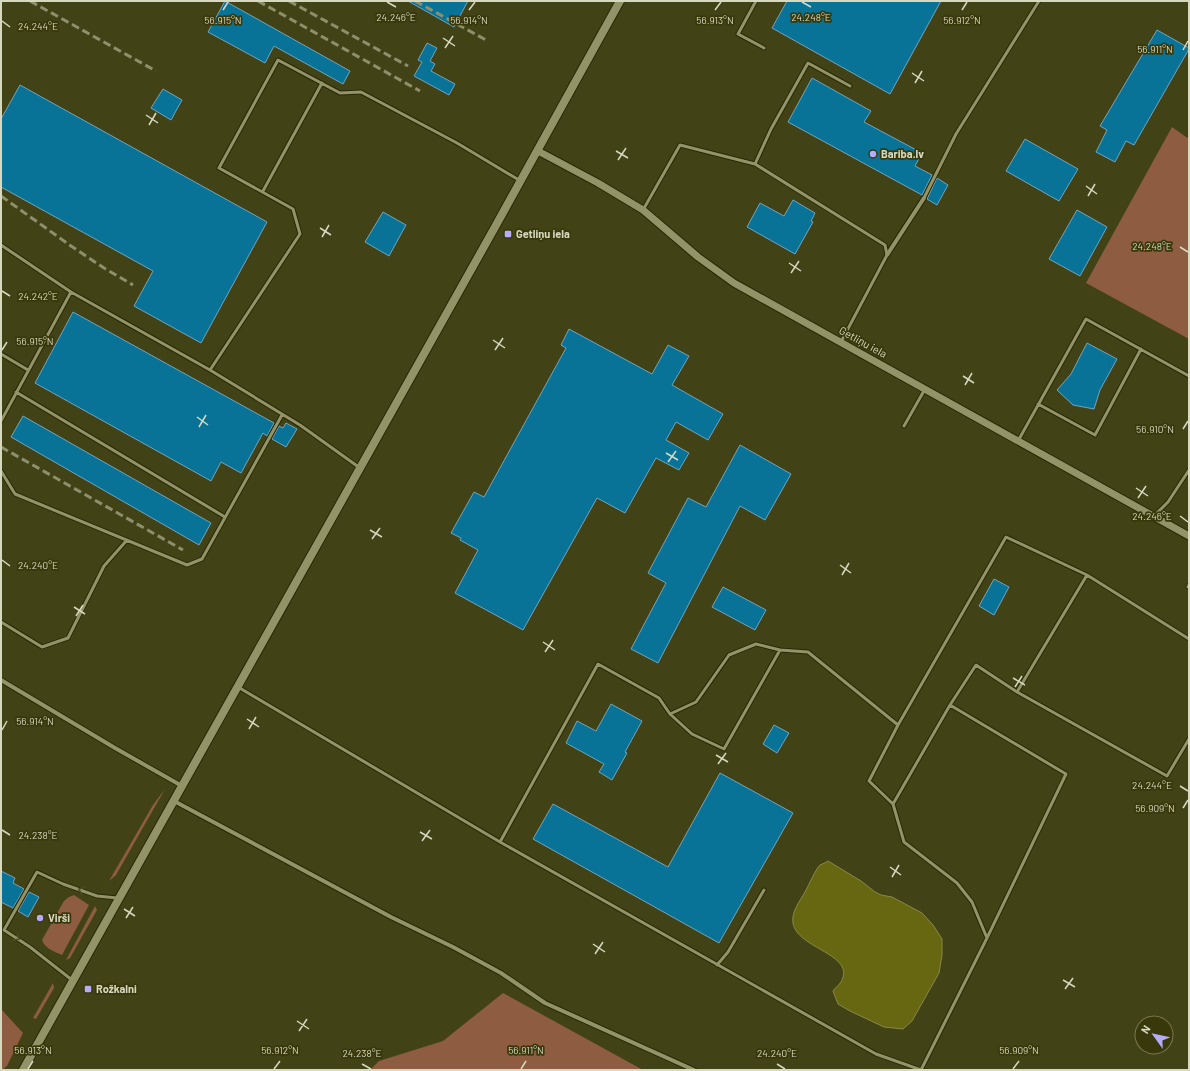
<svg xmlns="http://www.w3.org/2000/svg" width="1190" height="1071" font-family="Barlow,sans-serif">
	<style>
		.green { fill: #8d5c41 }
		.water { fill: #676712; stroke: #888946 }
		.building { fill: #097397; stroke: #73a4bc }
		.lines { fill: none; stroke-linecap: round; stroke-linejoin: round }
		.service-casing { stroke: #282807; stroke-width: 5 }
		.minor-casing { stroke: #282807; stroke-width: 6 }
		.tertiary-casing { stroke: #282807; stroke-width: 9 }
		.secondary-casing { stroke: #282807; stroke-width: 10 }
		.service { stroke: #929366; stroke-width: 3 }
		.minor { stroke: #929366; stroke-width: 4 }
		.tertiary { stroke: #929366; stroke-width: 7 }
		.secondary { stroke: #929366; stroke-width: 8 }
		.rail { stroke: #8e8f6d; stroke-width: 3; stroke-dasharray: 8 4; stroke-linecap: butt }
		.oneway { stroke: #4e4f21 }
		.ticks { fill: none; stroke: #d6d8c0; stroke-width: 1.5 }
		.poi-dot { fill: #b6acf8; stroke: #38380a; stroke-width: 1.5 }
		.labels { text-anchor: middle; stroke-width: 3.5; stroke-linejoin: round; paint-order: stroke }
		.poi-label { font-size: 11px; font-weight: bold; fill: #d6d8c0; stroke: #38380a; text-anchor: start }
		.street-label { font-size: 11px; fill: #d6d8c0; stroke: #38380a }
		.ticks-label { font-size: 10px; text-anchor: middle; fill: #d6d8c0; stroke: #38380a; stroke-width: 3.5; stroke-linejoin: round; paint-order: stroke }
	</style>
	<rect width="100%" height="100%" fill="#424217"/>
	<!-- green -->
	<path class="green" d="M1172 127 1189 139V339L1086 283Z
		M165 789 116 875 109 881 153 805Z
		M74 895 89 905 62 955C55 952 44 948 42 940L64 901 69 897Z
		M95 906 97 910 70 958 66 960Z
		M53 983 54 988 36 1019 33 1018Z
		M503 993 643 1070H370L379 1061 443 1041Z
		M1 1009 23 1033 7 1066 2 1070Z"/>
	<!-- water -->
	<path class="water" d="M828 861 861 881 875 892 881 895 892 897 922 913 933 925 942 939V955L939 973 912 1021 903 1029 884 1027 850 1011 838 1004 833 991C835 988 839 985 841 982 857 954 797 949 793 923 791 912 800 901 805 892 809 885 815 870 820 865 823 864 826 862 828 861Z"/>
	<!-- building -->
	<path class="building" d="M225 1 350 71 343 84 274 46 265 63 208 32Z
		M408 1H468L454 27Z
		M787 1H941L890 94 772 28Z
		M1157 30 1189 48V49L1134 145 1126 141 1115 162 1096 152 1107 130 1100 126Z
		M427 43 437 48 430 61 435 64 431 71 455 84 449 95 414 76 422 62 418 60Z
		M812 78 871 111 864 122 922 153 915 166 932 175 922 195 788 122Z
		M20 85 267 222 201 343 134 306 153 271 1 187V119Z
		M163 89 182 100 171 120 151 108Z
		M1025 139 1078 169 1059 201 1006 171Z
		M937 178 948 185 937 205 927 199Z
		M793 200 815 213 811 221 813 222 795 254 747 227 760 203 784 216Z
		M1077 210 1107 227 1080 276 1049 259Z
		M383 212 406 225 389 256 365 242Z
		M73 312 274 423 267 436 263 433 241 473 221 462 211 481 35 383Z
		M569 329 652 374 668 345 689 356 672 385 723 414 708 440 676 422 666 440 689 453 679 470 656 458 625 513 597 498 523 630 455 593 478 550 460 540 461 538 451 533 474 492 484 497 566 348 561 345Z
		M1087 343 1117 359 1100 390 1094 409 1073 405 1057 390 1071 374Z
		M23 416 211 523 199 545 11 437Z
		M286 423 297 429 286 447 272 439 279 426 283 428Z
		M740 445 791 474 765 520 740 506 658 663 631 649 666 583 648 573 688 498 706 507Z
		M994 579 1009 587 994 615 979 606Z
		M723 587 766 610 755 630 712 607Z
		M611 704 642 721 625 752 627 753 612 780 599 772 604 764 566 743 577 721 596 731Z
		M774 725 789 733 777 753 763 744Z
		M720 773 793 813 719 943 533 839 553 804 668 867Z
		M1 871 15 878 13 883 24 889 13 908 1 902Z
		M29 892 39 897 28 917 18 911Z"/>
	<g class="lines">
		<!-- service casing -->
		<g class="service-casing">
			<path id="service" d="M756 1 738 34 764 48
				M755 164 771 129 808 63 850 86
				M263 191 322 83
				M924 198 956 134 1039 1
				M643 210 680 145 755 164 885 245 887 255 841 342
				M1 245 71 292
				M1 354 28 370
				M16 392 225 517
				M1038 404 1095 435 1141 349
				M1 421 71 292 210 370
				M904 426 925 389
				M1018 441 1086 319 1189 376
				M360 468 300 425 210 370 300 234 293 209 219 168 278 60 340 93 361 92 457 143 519 180
				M1 471 15 494 187 565 202 559 282 415
				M1154 516 1168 502 1189 470
				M1188 587 1189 585
				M1 622 42 647 68 638 104 566 127 540
				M238 687 500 842 876 1054 921 1070 987 938 972 902 957 883 904 842 893 804 869 781 898 725 1006 537 1087 575 1189 639
				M1017 692 1167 776 1189 739
				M950 705 1066 774 987 938
				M670 714 696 702 729 655 756 644 780 650
				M893 804 950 705 976 665 1017 692 1087 575
				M500 842 598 664 659 698 670 714 692 734 724 749 780 650 808 652 898 725
				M717 965 728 952 764 890
				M72 980 30 947 4 930 37 872 63 884 97 896 117 898"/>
		</g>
		<!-- minor casing -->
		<g class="minor-casing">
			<path id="minor" d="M887 255 924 198
				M1 680 115 748 182 786
				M174 801 391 917 453 947 501 973 545 1003 694 1070"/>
		</g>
		<!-- tertiary casing -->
		<g class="tertiary-casing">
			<path id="tertiary" d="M538 151 598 183 643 210 698 257 734 283 1189 536"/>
		</g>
		<!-- secondary casing -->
		<g class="secondary-casing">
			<path id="secondary" d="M23 1070 495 227 620 1"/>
		</g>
		<!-- service -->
		<use href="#service" class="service"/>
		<!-- minor -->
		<use href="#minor" class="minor"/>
		<!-- tertiary -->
		<use href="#tertiary" class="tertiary"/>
		<!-- secondary -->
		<use href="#secondary" class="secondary"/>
		<!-- rail -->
		<path class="rail" d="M30 1 156 71
			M258 1 420 91
			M289 1 408 66
			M415 1 486 40
			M1 196 71 246 104 268 133 285
			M1 447 183 550"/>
	</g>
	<!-- one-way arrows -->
	<defs><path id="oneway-chevron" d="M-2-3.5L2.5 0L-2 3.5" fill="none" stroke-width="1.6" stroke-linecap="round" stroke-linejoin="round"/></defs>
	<g class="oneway">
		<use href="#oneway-chevron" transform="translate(81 890) rotate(-160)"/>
		<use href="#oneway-chevron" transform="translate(17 938) rotate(32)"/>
	</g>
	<!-- ticks -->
	<path class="ticks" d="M387 2 396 7M802 2 811 7M223 10 228 2M469 10 475 2M715 10 721 2M962 10 967 2M2 21 10 27M443 38 455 46M445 48 453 36M1183 50 1188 41M912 73 924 81M915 83 922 71M146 115 158 123M149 125 156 113M616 151 628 158M618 160 626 148M1086 186 1097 194M1088 196 1095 184M320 228 331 235M322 237 329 225M1180 247 1188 252M789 263 801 271M791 273 799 261M2 291 10 296M493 340 505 348M2 350 7 342M495 350 503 338M963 376 974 383M965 385 972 373M197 417 208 425M199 427 206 415M1183 429 1188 421M666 453 678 460M668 462 676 451M1136 488 1148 496M1138 498 1146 486M1180 516 1188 522M370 530 382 537M372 539 380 528M2 560 10 566M840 565 851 573M842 575 849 563M74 607 85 614M76 616 83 605M543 642 555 650M545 652 553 640M1013 678 1025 685M1015 687 1022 676M247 719 259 727M249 729 256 717M2 730 7 721M716 755 728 762M718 764 726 753M1180 786 1188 791M1183 808 1188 800M2 830 10 835M420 832 432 839M422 841 430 830M890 867 901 875M892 877 899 865M124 909 135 916M126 918 133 907M593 944 605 952M595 954 603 942M1063 980 1075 987M1065 989 1073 978M297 1021 309 1029M299 1031 307 1019M362 1064 371 1069M777 1064 785 1069M28 1069 33 1061M274 1069 280 1061M521 1069 526 1061M1013 1069 1019 1061"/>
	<!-- markers -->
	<g class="poi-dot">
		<circle cx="873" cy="154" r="4"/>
		<rect x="504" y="230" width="8" height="8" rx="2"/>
		<circle cx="40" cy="918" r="4"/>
		<rect x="84" y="985" width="8" height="8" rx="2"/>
	</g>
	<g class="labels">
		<!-- poi labels -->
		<g class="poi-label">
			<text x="881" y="158">Bariba.lv</text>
			<text x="516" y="238">Getliņu iela</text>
			<text x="48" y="922">Virši</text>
			<text x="96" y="993">Rožkalni</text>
		</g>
		<!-- street labels -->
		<g class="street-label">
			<text transform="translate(863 342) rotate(29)" y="4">Getliņu iela</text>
		</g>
	</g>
	<g class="ticks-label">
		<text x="396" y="21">24.246°E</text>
		<text x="811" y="21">24.248°E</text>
		<text x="223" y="24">56.915°N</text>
		<text x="469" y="24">56.914°N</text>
		<text x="715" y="24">56.913°N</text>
		<text x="962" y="24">56.912°N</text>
		<text x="38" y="30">24.244°E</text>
		<text x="1155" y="53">56.911°N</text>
		<text x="1152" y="250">24.248°E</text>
		<text x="38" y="300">24.242°E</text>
		<text x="35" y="345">56.915°N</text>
		<text x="1155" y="433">56.910°N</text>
		<text x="1152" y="520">24.246°E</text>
		<text x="38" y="569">24.240°E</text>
		<text x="35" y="725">56.914°N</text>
		<text x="1152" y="789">24.244°E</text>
		<text x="1155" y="812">56.909°N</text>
		<text x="38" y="839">24.238°E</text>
		<text x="33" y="1054">56.913°N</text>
		<text x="280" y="1054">56.912°N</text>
		<text x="526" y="1054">56.911°N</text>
		<text x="1019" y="1054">56.909°N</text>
		<text x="362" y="1057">24.238°E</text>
		<text x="777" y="1057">24.240°E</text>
	</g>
	<!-- border -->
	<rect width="1190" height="1071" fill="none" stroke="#d6d8c0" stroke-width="4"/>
	<!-- north arrow -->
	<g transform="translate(1154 1035) rotate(303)"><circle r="19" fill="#38380a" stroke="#777853"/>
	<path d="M0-3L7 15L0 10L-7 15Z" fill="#b6acf8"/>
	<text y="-6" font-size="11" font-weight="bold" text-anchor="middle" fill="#d6d8c0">N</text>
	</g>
</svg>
